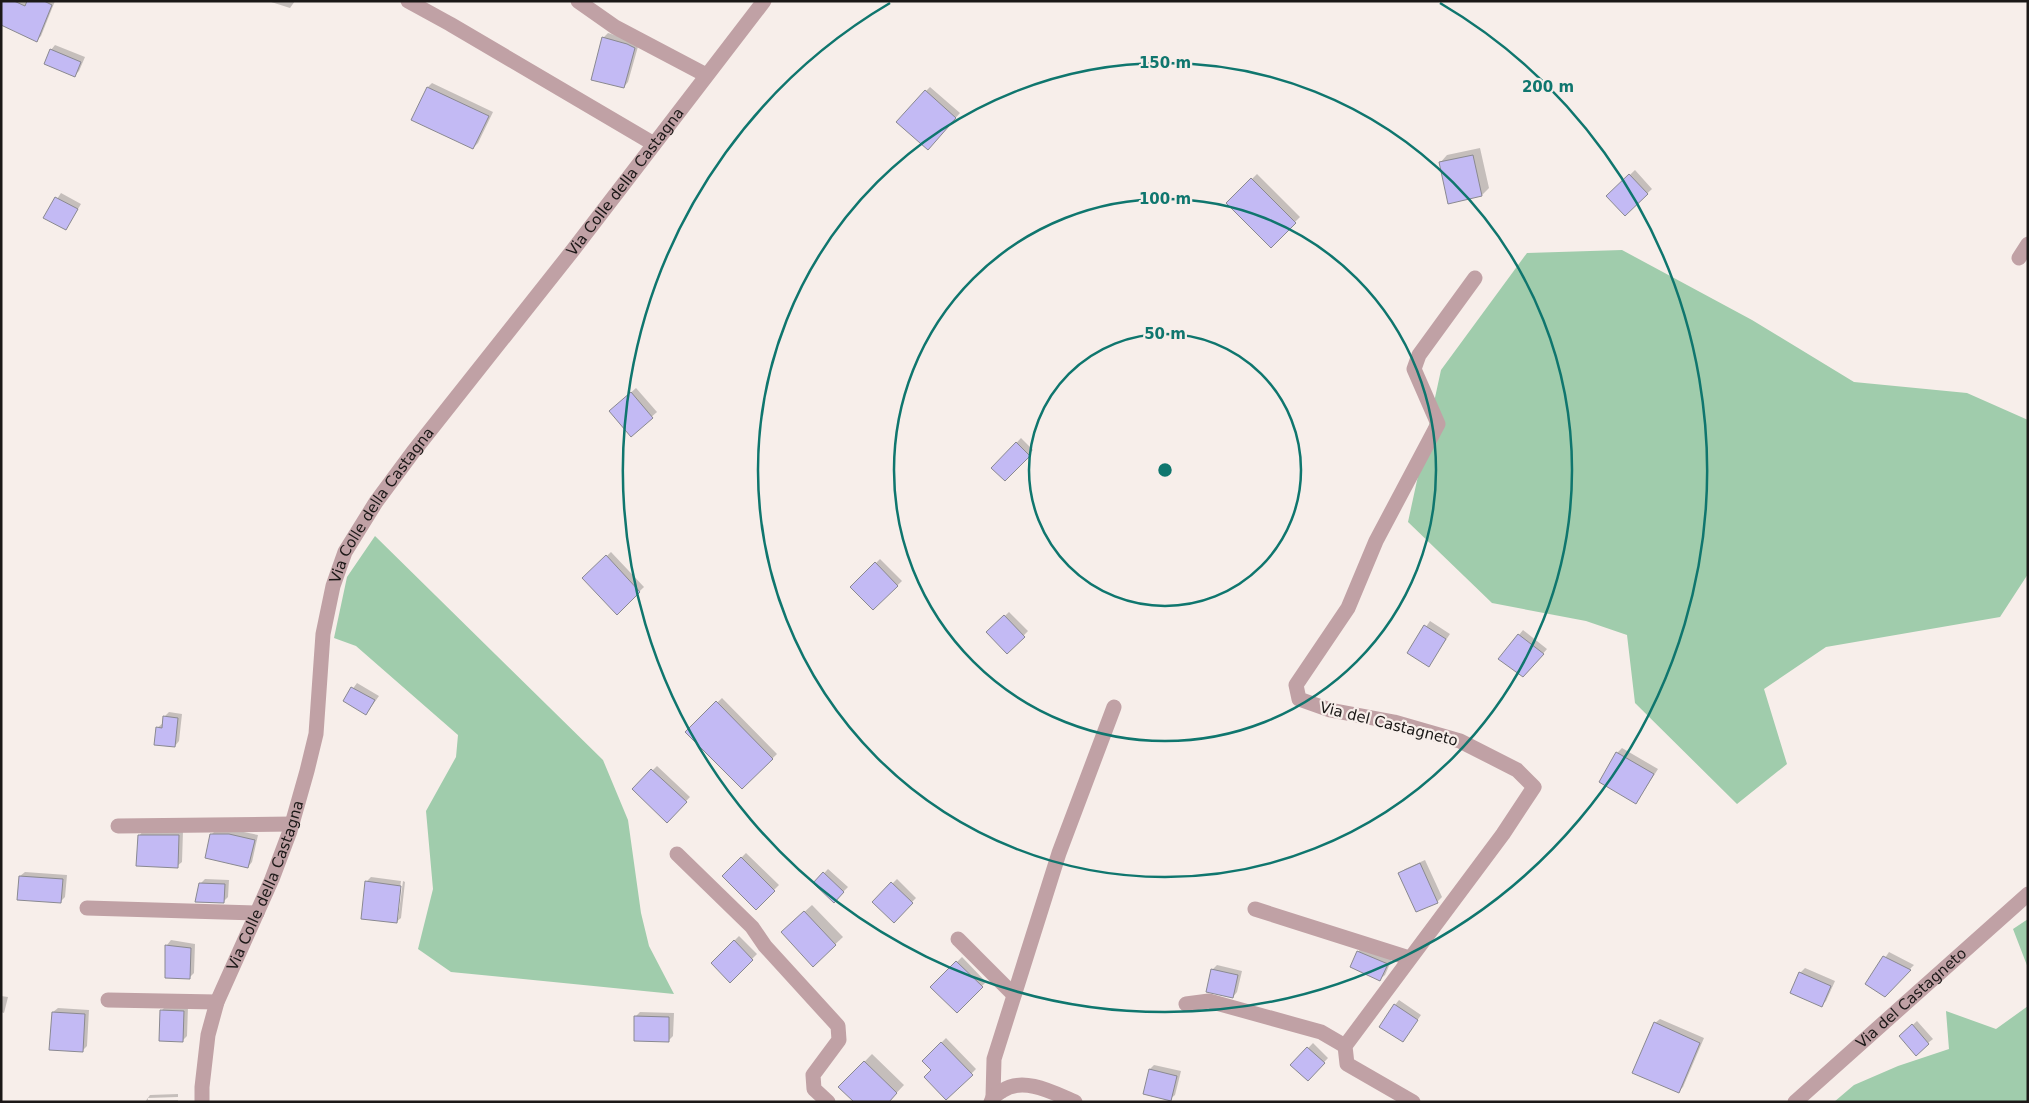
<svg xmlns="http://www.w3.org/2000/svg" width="2029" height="1103" font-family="'DejaVu Sans',sans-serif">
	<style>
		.green { fill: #a0ccac }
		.shadow { fill: #0003 }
		.building { fill: #c3baf4; stroke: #8a8990 }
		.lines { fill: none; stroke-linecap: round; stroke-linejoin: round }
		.minor { stroke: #c0a1a5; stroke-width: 15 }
		.ring { fill: none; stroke: #0f766e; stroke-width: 2.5 }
		.labels { text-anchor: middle; stroke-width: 4.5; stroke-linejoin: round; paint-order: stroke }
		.street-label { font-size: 15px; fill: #1b1817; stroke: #f7eeea }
		.centre { fill: #0f766e; stroke: #f7eeea; stroke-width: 2.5 }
		.ring-label { font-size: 15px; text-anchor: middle; font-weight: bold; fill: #0f766e; stroke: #f7eeea; stroke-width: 4.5; stroke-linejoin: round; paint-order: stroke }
	</style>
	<rect width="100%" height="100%" fill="#f7eeea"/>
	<!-- green -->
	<path class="green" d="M1622 250 1752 320 1854 382 1967 393 2028 420V574L2000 617 1826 647 1764 689 1787 764 1737 804 1635 703 1627 635 1586 621 1492 603 1408 522 1441 370 1527 253Z
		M375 536 603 760 628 820 641 913 649 946 674 994 451 972 418 949 433 889 426 811 456 757 458 735 356 646 334 638 347 577Z
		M2028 919V968L2013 929Z
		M2028 1006V1102H1834L1854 1085 1898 1066 1949 1049 1946 1011 1996 1029Z"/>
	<!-- shadow -->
	<path class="shadow" d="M1 1H55L41 36 37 40Z
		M268 1H295L290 8Z
		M608 33 639 43 628 82 624 87 603 38Z
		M55 45 85 57 79 71 75 75 51 50Z
		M432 83 493 112 478 143 473 148 428 87Z
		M930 87 960 113 932 144 926 91Z
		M1480 148 1489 188 1482 195 1440 163 1447 155Z
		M1635 170 1652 189 1625 214 1608 196Z
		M1257 174 1300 217 1271 246 1228 203Z
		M61 193 81 204 66 229 45 217Z
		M636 388 657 412 631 435 615 407Z
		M1021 438 1033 450 1005 479 993 468Z
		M611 552 644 587 617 613 584 578Z
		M880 559 902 581 873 609 852 587Z
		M1009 612 1028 631 1008 652 988 632Z
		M1430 621 1450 634 1429 665 1409 652Z
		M1523 630 1547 649 1528 671 1519 635Z
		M357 683 379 696 366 714 344 701Z
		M722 698 777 754 742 788 687 732Z
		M169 712 182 714 179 741 175 746 157 728 163 723 164 717Z
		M1622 748 1658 769 1636 803 1617 753Z
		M657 766 690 797 667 821 634 789Z
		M216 830H234L258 835 252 862 248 867 211 835Z
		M143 831H183L182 862 177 866 139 836Z
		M746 853 779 885 756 908 723 876Z
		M1425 860 1442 897 1437 902 1400 873 1405 869Z
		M828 869 848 887 834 901 815 883Z
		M25 872 67 875 65 897 60 902 20 876Z
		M371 877 401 881 396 919H398L403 881 405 882 401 918 396 922 366 882Z
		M205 879 229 880 228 897 224 901 200 884Z
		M897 879 916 898 893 921 874 902Z
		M812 905 843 937 813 965 790 925Z
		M739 936 757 954 730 981 712 963Z
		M171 940 195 944 194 973 190 977H166L167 945Z
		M1362 947 1392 959 1385 975 1380 979 1358 952Z
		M1889 952 1914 965 1884 995 1867 984Z
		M962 957 986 982 957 1011 932 987Z
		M1217 965 1242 971 1237 992 1233 997 1212 970Z
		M1805 968 1835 981 1826 1001 1822 1005 1800 973Z
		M1 996 8 997 4 1013 1 1012Z
		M1399 1000 1421 1015 1403 1041 1395 1005Z
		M166 1006 188 1007 187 1036 182 1041 161 1011Z
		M58 1008 89 1010 87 1046 82 1051 53 1012Z
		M640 1012 674 1013 673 1036 668 1041 635 1017Z
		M1660 1019 1704 1038 1683 1087 1679 1091 1655 1023Z
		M1917 1021 1933 1039 1928 1043 1905 1032Z
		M946 1038 976 1069 946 1099 933 1070 923 1061Z
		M1313 1043 1328 1058 1308 1079 1292 1065Z
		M872 1054 904 1085 888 1102 840 1087Z
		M1154 1065 1181 1071 1175 1095 1170 1099 1150 1069Z
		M178 1094V1097L148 1098V1100H178V1102H145L150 1095Z"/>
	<!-- building -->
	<path class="building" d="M1 1H14L25 6 27 1H44L52 5 37 42 1 25Z
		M602 37 627 44 635 48 624 88 591 80Z
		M50 49 81 62 75 77 44 64Z
		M427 87 489 116 473 149 411 120Z
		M925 90 956 118 928 150 896 122Z
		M1473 155 1482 196 1448 204 1439 162Z
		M1629 174 1648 194 1625 216 1606 196Z
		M1251 178 1296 223 1271 248 1226 203Z
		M55 197 78 209 66 230 43 218Z
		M631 392 653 418 631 437 609 411Z
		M1016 442 1030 456 1005 481 991 468Z
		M606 555 640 592 617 615 582 578Z
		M875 562 898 586 873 610 850 587Z
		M1004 615 1025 637 1007 654 986 632Z
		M1424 625 1446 639 1429 667 1407 653Z
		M1518 634 1544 654 1523 677 1498 659Z
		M351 687 375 700 366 715 343 701Z
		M716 701 773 759 742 789 685 732Z
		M163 716 178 718 175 747 154 745 156 727 162 728Z
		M1616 752 1654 774 1636 804 1599 782Z
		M651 769 687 802 667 823 632 789Z
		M210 834H229L255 840 248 868 205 858Z
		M138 835H179L178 868 136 866Z
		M741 857 775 891 756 910 722 876Z
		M1420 863 1438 903 1416 912 1398 873Z
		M823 872 844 892 834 903 813 883Z
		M19 876 63 879 61 903 17 900Z
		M365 881 401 886 397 923 361 919Z
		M891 882 913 903 894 923 872 902Z
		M199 883 225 884 224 903 195 902Z
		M804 911 836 945 813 967 781 932Z
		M734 940 753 960 730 983 711 963Z
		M165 945 191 948 190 979 165 978Z
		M1357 951 1388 964 1380 981 1350 967Z
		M1883 956 1911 970 1885 997 1865 984Z
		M956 961 983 987 957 1013 930 987Z
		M1211 969 1238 975 1233 998 1206 992Z
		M1799 972 1831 986 1822 1007 1790 993Z
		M1394 1004 1418 1020 1403 1042 1379 1027Z
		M160 1010 184 1011 183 1042 159 1041Z
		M52 1012 85 1014 83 1052 49 1050Z
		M634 1016 669 1017V1042L634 1041Z
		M1654 1022 1700 1043 1679 1093 1632 1073Z
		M1912 1024 1929 1044 1916 1056 1899 1036Z
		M941 1042 973 1075 946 1100 924 1077 931 1070 922 1061Z
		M1307 1047 1325 1063 1308 1081 1290 1065Z
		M864 1061 897 1093 889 1102H854L838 1087Z
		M1149 1069 1177 1076 1171 1101 1143 1094Z"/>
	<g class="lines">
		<!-- minor -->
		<g class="minor">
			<path d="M408 1 450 24 654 144"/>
			<path d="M578 1 615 27 706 75"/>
			<path d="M2019 258 2028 244"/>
			<path d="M118 826 292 824"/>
			<path d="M677 854 752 927 765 946 838 1026 839 1040 813 1075 814 1089 828 1102"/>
			<path d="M87 908 257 913"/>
			<path d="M1255 909 1409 958"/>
			<path d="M958 939 1014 995"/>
			<path d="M108 1000 217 1002"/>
			<path d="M1186 1004 1209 1001 1321 1032 1345 1046"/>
			<path d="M993 1097 994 1059 1059 853 1114 707"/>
			<path id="s1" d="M202 1102V1087L208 1035 217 1002 272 879 290 831 307 771 316 734 323 634 333 586 345 552 376 502 413 452 573 250 764 1"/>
			<path d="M991 1102C993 1096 997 1094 1002 1091 1023 1076 1054 1093 1075 1102"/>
			<path d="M1413 1102 1347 1064 1345 1046 1503 834 1534 787 1517 770 1460 741 1394 722 1330 710 1299 699 1296 685 1348 608 1376 541 1438 424 1414 369 1419 355 1475 278"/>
			<path id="s2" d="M1795 1102 2028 894"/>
		</g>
	</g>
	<!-- distance rings -->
	<g class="ring">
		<circle cx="1165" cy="470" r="136"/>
		<circle cx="1165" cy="470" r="271"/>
		<circle cx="1165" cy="470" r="407"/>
		<path d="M1440 3A542 542 0 1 1 890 3"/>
	</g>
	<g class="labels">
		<!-- street labels -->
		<g class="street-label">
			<text dy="5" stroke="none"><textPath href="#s1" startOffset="1038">Via Colle della Castagna</textPath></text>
			<text dy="5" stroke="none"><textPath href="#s1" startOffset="632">Via Colle della Castagna</textPath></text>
			<text transform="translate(1389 724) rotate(14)" y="5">Via del Castagneto</text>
			<text dy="5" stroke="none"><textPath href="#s1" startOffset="228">Via Colle della Castagna</textPath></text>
			<text dy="5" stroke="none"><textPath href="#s2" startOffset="156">Via del Castagneto</textPath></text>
		</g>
	</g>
	<circle cx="1165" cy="470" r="8" class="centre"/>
	<g class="ring-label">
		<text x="1165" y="68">150 m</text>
		<text x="1548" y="92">200 m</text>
		<text x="1165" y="204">100 m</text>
		<text x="1165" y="339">50 m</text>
	</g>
	<!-- border -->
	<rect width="2029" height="1103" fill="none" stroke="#1b1817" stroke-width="5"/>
</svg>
